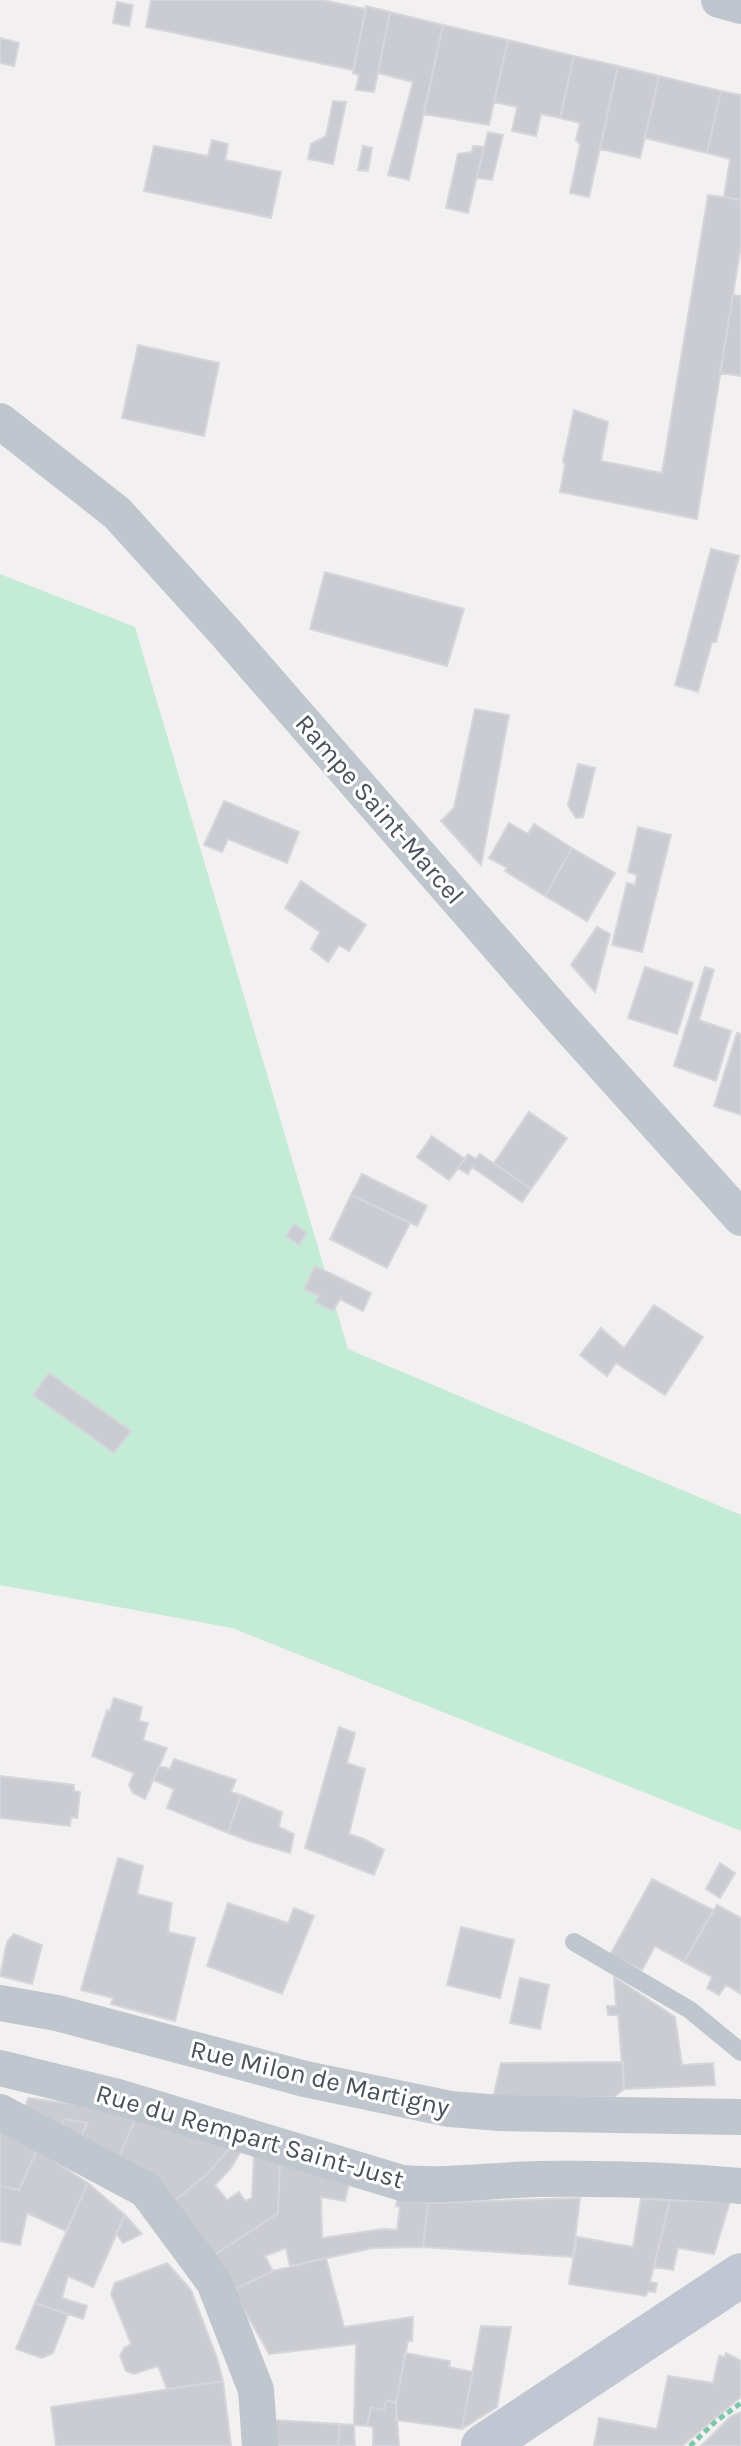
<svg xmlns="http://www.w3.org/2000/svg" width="741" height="2446" font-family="Karla,sans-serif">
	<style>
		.green { fill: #c3ebd6 }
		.building { fill: #cbccd2; stroke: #d5d6db; stroke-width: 2 }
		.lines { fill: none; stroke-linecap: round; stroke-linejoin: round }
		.path { stroke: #7ec6aa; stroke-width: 5; stroke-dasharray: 6 4; stroke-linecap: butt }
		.lane { stroke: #c0c6cd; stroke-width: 18 }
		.street { stroke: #c0c6cd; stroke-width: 36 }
		.secondary { stroke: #c0c6d2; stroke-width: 44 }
		.labels { text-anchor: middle; stroke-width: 6; stroke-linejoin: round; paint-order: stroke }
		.street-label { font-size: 26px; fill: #4a515c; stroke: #fff }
	</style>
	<rect width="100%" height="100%" fill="#f2f0f0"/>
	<!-- green -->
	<path class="green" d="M0 574 135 627 348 1349 741 1515V1831L232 1628 0 1585Z"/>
	<!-- building -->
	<path class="building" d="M151 0H322L366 9 353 70 146 27Z
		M117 2 133 5 129 26 113 23Z
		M366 6 390 12 374 92 356 90 359 75 353 73Z
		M390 12 443 25 409 180 388 175 413 82 378 73Z
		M443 25 508 40 489 125 424 114Z
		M0 38 19 43 14 66 0 63Z
		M508 40 574 56 560 118 541 114 536 136 512 131 517 107 494 102Z
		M574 56 618 66 589 197 570 193 580 145 576 140 580 123 560 118Z
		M618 66 659 76 640 158 600 149Z
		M659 76 721 91 707 153 645 138Z
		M721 91 741 95V200L724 197 730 159 707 153Z
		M333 101 346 102 333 164 308 159 311 144 326 136Z
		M488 132 503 135 492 180 477 178Z
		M212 140 228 144 225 160 281 172 271 218 144 191 154 146 208 156Z
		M363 146 372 148 368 171 358 170Z
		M473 146 484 147 468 213 446 208 458 154 472 152Z
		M708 195 741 200V245L697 519 560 492 565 465 563 461 574 410 608 422 601 461 662 473Z
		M733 295 741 296V376L720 373Z
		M138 345 219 363 204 436 122 418Z
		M711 549 739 556 716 642H712L698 692 675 685Z
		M325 572 464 609 447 666 310 629Z
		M475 709 509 715 481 865 441 821 454 808Z
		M578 764 595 768 583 817 576 818 568 805Z
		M224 801 299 832 287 863 228 839 222 852 204 845Z
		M509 823 528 834 534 824 572 848 545 896 505 871 507 868 489 858Z
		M638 827 671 835 642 952 612 945 627 883 635 885 637 875 628 872Z
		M572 848 615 873 587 921 545 896Z
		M301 881 366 925 349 951 339 945 328 962 311 949 320 932 285 908Z
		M597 927 610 934 595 992 571 965Z
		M645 967 693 983 677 1034 628 1018Z
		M705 967 714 970 699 1020 731 1031 716 1081 674 1066Z
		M737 1033 741 1034V1115L714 1106Z
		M529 1112 567 1138 531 1189 494 1163Z
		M432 1136 465 1159 449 1180 417 1157Z
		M468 1154 476 1159 480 1154 531 1189 522 1202 472 1167 468 1174 458 1168Z
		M362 1174 427 1206 417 1226 351 1195Z
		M351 1195 410 1223 387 1268 330 1239Z
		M294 1224 307 1233 299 1245 286 1236Z
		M315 1266 371 1293 363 1311 340 1299 333 1311 315 1302 319 1296 304 1289Z
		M654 1305 703 1337 665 1395 616 1363 607 1376 580 1355 601 1328 624 1348Z
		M49 1373 131 1431 114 1453 33 1395Z
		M114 1698 142 1707 139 1721 148 1723 143 1740 167 1748 145 1799 133 1793 129 1785 134 1773 92 1756 107 1710 110 1711Z
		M339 1727 355 1733 347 1763 365 1769 349 1834 364 1839 384 1850 374 1875 305 1848Z
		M174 1759 236 1780 231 1792 241 1795 228 1833 167 1808 174 1789 153 1780 160 1766 170 1769Z
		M0 1776 74 1785V1791L80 1792 77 1818 71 1817 70 1826 0 1818Z
		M241 1795 282 1812 279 1827 294 1834 290 1853 249 1841 228 1833Z
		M118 1858 143 1866 137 1894 172 1903 168 1932 195 1938 175 2021 111 2004 113 1998 81 1990Z
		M720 1863 735 1873 720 1898 706 1889Z
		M652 1879 713 1910 684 1962 655 1946 642 1970 610 1955Z
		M228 1903 288 1923 294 1908 314 1916 282 1994 207 1966Z
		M717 1905 741 1918V1994L726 1985 719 1995 707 1988 712 1977 684 1962Z
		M461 1927 514 1940 500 1998 447 1985Z
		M14 1934 42 1945 32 1984 0 1976 7 1942Z
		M614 1977 675 2017 682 2065 713 2063 715 2085 624 2089 618 2015H608L607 2006H616Z
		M520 1978 549 1985 540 2029 510 2023Z
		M623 2062 624 2089 614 2097 493 2098 501 2063Z
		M28 2098 95 2107 136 2117 117 2162 79 2142 87 2123 64 2119 60 2131 24 2112Z
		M136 2117 232 2146 207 2174 171 2204 117 2162Z
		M64 2119 87 2123 79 2142 60 2131Z
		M0 2131 37 2150 19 2190 0 2186Z
		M232 2146 242 2149 231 2168 215 2185 227 2200 239 2192 245 2201 252 2198 254 2153 280 2161 278 2213 213 2256 171 2204 207 2174Z
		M37 2150 88 2183 66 2231 27 2213 20 2245 0 2241V2186L19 2190Z
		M280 2161 349 2183 345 2201 321 2197 322 2238 383 2229 397 2230 400 2207 396 2206 398 2198 428 2203 423 2247 373 2248 290 2266 286 2248 265 2256 273 2271 233 2290 213 2256 278 2213Z
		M88 2183 125 2215 93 2287 68 2276 62 2298 87 2306 83 2319 35 2303Z
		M580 2198 573 2257 423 2247 428 2203Z
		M641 2199 670 2200 650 2282 657 2283 655 2292 648 2291 646 2296 569 2284 577 2237 633 2247Z
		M670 2200 730 2202 714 2254 678 2248 673 2270 654 2267Z
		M125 2215 142 2234 123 2243 116 2233Z
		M326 2258 344 2327 413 2317 412 2341H408L396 2403 386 2400 384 2410 371 2407 367 2426 354 2425 356 2344 269 2354 233 2290 273 2271Z
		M167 2263 191 2290 217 2358 223 2381 167 2389 158 2366 134 2374 126 2371 120 2356 124 2348 131 2344 111 2294 115 2283Z
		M35 2303 68 2314 53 2353 42 2358 16 2349Z
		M481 2326 511 2327 497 2407 462 2429Z
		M405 2353 450 2361 449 2367 473 2372 462 2429 396 2420V2403Z
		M726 2353 741 2361V2397L682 2446H594L599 2418 657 2429 668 2376 713 2383 719 2356 725 2357Z
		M223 2381 231 2446H56L51 2407Z
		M386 2400 396 2403 399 2446H373V2427L367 2426 371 2407 384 2410Z
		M741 2412V2446H701L730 2417Z
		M273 2420 340 2424 338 2446H274Z
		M340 2424 354 2425 355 2446H338Z"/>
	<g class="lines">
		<!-- path -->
		<path class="path" d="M690 2446 715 2422 741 2403"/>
		<!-- lane -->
		<path class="lane" d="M574 1942 690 2010 741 2052"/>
		<!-- street -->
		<path class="street" d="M719 0 741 6
			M0 421 117 513 224 631 562 1019 741 1218
			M0 2003 57 2013 305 2079 450 2109 500 2113 741 2117
			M0 2068 118 2097 402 2183C448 2187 492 2180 538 2179 605 2178 674 2180 741 2186
			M0 2112 146 2190 214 2282 256 2390 260 2446"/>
		<!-- secondary -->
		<path class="secondary" d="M483 2446 741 2275"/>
	</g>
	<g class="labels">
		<!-- street labels -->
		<g class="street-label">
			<text transform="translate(380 809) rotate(49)" y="9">Rampe Saint-Marcel</text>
			<text transform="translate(320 2078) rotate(13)" y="9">Rue Milon de Martigny</text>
			<text transform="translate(250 2136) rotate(16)" y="9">Rue du Rempart Saint-Just</text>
		</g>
	</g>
</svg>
